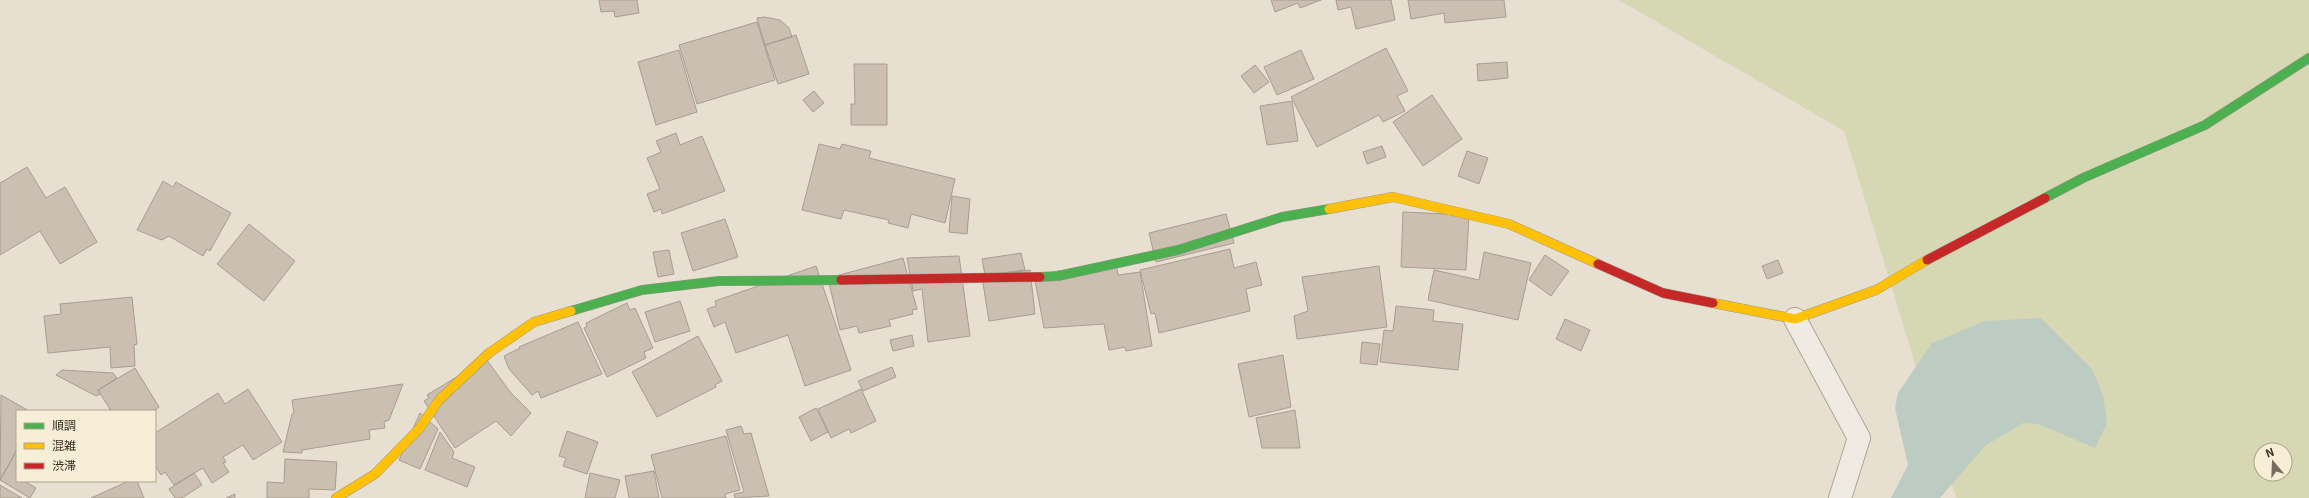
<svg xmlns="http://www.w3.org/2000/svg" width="2309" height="498" font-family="Georgia,'Noto Sans JP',serif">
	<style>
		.green { fill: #d6d7b3; fill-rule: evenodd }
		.water { fill: #bcccc2 }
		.building { fill: #cbbfb2; stroke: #a89c90 }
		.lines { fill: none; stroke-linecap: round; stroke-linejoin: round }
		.street-casing { stroke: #ada599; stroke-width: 24 }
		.fast-casing { stroke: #9c958a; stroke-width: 10 }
		.slow-casing { stroke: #9c958a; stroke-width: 10 }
		.jam-casing { stroke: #9c958a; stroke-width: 10 }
		.street { stroke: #efebe3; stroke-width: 22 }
		.fast { stroke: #4caf50; stroke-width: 9 }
		.slow { stroke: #ffc107; stroke-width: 9 }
		.jam { stroke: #c62828; stroke-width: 9 }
	</style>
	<rect width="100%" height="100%" fill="#e7e0d1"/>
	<!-- green -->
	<path class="green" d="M1619 0H2309V498H1956L1844 131ZM2261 450H2285V474H2261Z"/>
	<!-- water -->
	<path class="water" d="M2041 318 2092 369 2103 395 2107 423 2095 448 2038 424 2023 423 1985 446 1940 498H1891L1908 465 1895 408 1898 393 1932 343 1985 321Z"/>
	<!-- building -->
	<path class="building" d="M599 0H637L639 13 615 17 614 11 601 12Z
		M1271 0H1321L1300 8 1298 3 1275 12Z
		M1336 0H1391L1395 20 1356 29 1351 7 1338 10Z
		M1408 0H1504L1506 17 1445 23 1444 13 1411 19Z
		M765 17 780 20 789 28 792 37 765 45 757 18Z
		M757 22 775 80 697 104 679 45Z
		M796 35 809 74 778 84 765 45Z
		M1386 48 1408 91 1397 96 1405 111 1383 122 1379 115 1317 147 1291 97Z
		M679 50 697 112 656 125 638 62Z
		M1301 50 1314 79 1277 95 1264 67Z
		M1507 62 1508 78 1478 81 1477 64Z
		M854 64H887V125H851V104H855Z
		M1255 65 1269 82 1254 93 1241 76Z
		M814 91 824 103 813 112 803 100Z
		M1432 95 1462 139 1423 166 1393 122Z
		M1292 101 1298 141 1267 145 1260 106Z
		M676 133 680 145 702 136 725 191 662 214 661 209 654 212 647 194 660 189 647 158 661 152 656 141Z
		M819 144 840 149 842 144 871 151 869 158 955 179 945 223 911 214 908 228 888 223 889 220 844 210 841 219 802 210Z
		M1382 146 1386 157 1367 164 1363 152Z
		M1467 151 1488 158 1479 184 1458 176Z
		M27 167 46 198 65 187 97 242 60 264 40 231 0 255V183Z
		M163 181 173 187 176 182 231 213 210 251 207 249 203 256 169 236 162 240 137 230Z
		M952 196 970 199 967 234 949 232Z
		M1403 212 1469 215 1466 270 1401 267Z
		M1226 214 1234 243 1156 262 1149 233Z
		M725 219 738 257 693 271 681 233Z
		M249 224 295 261 264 301 217 264Z
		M1230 249 1234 268 1256 262 1262 285 1246 289 1250 311 1159 333 1155 313 1151 314 1140 270Z
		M669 250 674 274 658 277 653 252Z
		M1484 252 1531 263 1518 320 1428 300 1434 270 1479 280Z
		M1021 253 1025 270 985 275 982 259Z
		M1545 255 1569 271 1551 296 1529 280Z
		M959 256 970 336 928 342 922 289 913 291 907 258Z
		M903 258 917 309 912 310 913 314 889 320 891 326 859 333 857 326 840 330 828 278Z
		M1778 260 1783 273 1767 279 1762 266Z
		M1116 262 1118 275 1140 272 1152 346 1126 351 1125 347 1109 350 1104 324 1044 328 1034 275Z
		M816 266 851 370 805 386 788 335 736 353 725 322 714 327 707 309 716 306 715 301Z
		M1379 266 1387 327 1297 339 1294 316 1308 311 1302 277Z
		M1030 270 1035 314 989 321 982 277Z
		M132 297 137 344 134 345 135 366 111 368 110 347 48 353 44 316 61 314 60 304Z
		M680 301 690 331 655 342 645 312Z
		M627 303 630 310 635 308 653 348 644 352 646 358 607 377 584 328 587 326 586 323Z
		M1396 306 1434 310 1433 321 1463 324 1458 370 1380 362 1384 330 1393 331Z
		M1565 319 1590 330 1581 351 1556 339Z
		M578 322 602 374 541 398 538 391 532 395 509 369 504 356 520 348 519 347Z
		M912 335 914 346 893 351 890 340Z
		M698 336 722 381 715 385 716 387 657 417 632 372Z
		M1362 342 1380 344 1377 365 1360 363Z
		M1283 355 1291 407 1249 417 1238 364Z
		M486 359 511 393 531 413 511 436 496 421 455 448 424 401 429 398 427 395Z
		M892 367 896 377 863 391 858 381Z
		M135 368 159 407 153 411H111L98 390Z
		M62 370 113 373 117 378 98 390 100 394 96 396 56 375Z
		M403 384 389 420 384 422 385 428 369 430 370 439 302 450V453L283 452 292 414 294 413 292 400Z
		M248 389 282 442 253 460 243 445 223 457 226 462 223 463 229 472 212 483 203 468 174 485 165 472 161 475 155 465V433L218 393 225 404Z
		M861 389 876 421 851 433 849 429 831 438 818 409Z
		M1 395 29 411H17V450L0 480Z
		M816 408 828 432 811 441 799 417Z
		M1295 410 1300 448H1262L1256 418Z
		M420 413 438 429 420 469 399 460Z
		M741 426 744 434 751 433 769 496 735 498 734 494 744 492 726 430Z
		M567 431 598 442 587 474 563 466 566 458 559 456Z
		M440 432 454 452 452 458 475 467 467 487 425 470Z
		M726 436 740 490 725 494 726 498H662L651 455Z
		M17 450V481H24L36 488 30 498 0 480Z
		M285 459 337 462 335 490 309 489V498H267V482L284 483Z
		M654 471 659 498H629L625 476Z
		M194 473 202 485 182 498H175L169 489Z
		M590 473 620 480 615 498H585Z
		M129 481H137L144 498H91Z
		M0 485 22 498H0Z
		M235 494V498H226Z"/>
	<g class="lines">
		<!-- street casing -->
		<g class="street-casing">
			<path id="street" d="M1795 319 1859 438 1840 498"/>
		</g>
		<!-- fast casing -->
		<g class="fast-casing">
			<path id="fast" d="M2045 198 2083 178 2205 125 2309 58
				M1040 277 1058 276 1178 250 1282 217 1329 209
				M571 311 642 290 719 281 841 280"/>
		</g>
		<!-- slow casing -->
		<g class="slow-casing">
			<path id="slow" d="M1329 209 1393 197 1509 224 1598 264
				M1713 303 1795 319 1876 290 1927 260
				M336 498 375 474 419 429 439 400 489 353 534 322 571 311"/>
		</g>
		<!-- jam casing -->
		<g class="jam-casing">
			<path id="jam" d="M1927 260 2045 198
				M1598 264 1663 293 1713 303
				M841 280 1040 277"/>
		</g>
		<!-- street -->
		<use href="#street" class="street"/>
		<!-- fast -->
		<use href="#fast" class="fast"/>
		<!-- slow -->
		<use href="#slow" class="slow"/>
		<!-- jam -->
		<use href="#jam" class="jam"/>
	</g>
	<!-- legend -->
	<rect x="16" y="410" width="140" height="72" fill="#f7eed8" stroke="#ada18e"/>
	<rect x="24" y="423" width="20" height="6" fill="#4caf50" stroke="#ada18e"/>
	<text x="52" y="430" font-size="12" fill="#3d2e20">順調</text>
	<rect x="24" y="443" width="20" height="6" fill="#ffc107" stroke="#ada18e"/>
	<text x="52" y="450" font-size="12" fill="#3d2e20">混雑</text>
	<rect x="24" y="463" width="20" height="6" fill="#c62828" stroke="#ada18e"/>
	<text x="52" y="470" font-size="12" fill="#3d2e20">渋滞</text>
	<!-- north arrow -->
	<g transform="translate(2273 462) rotate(341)"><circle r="19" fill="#f7eed8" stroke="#ada18e"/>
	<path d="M0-3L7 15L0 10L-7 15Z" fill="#786c5e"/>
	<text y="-6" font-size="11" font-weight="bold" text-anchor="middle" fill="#3d2e20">N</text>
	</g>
</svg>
